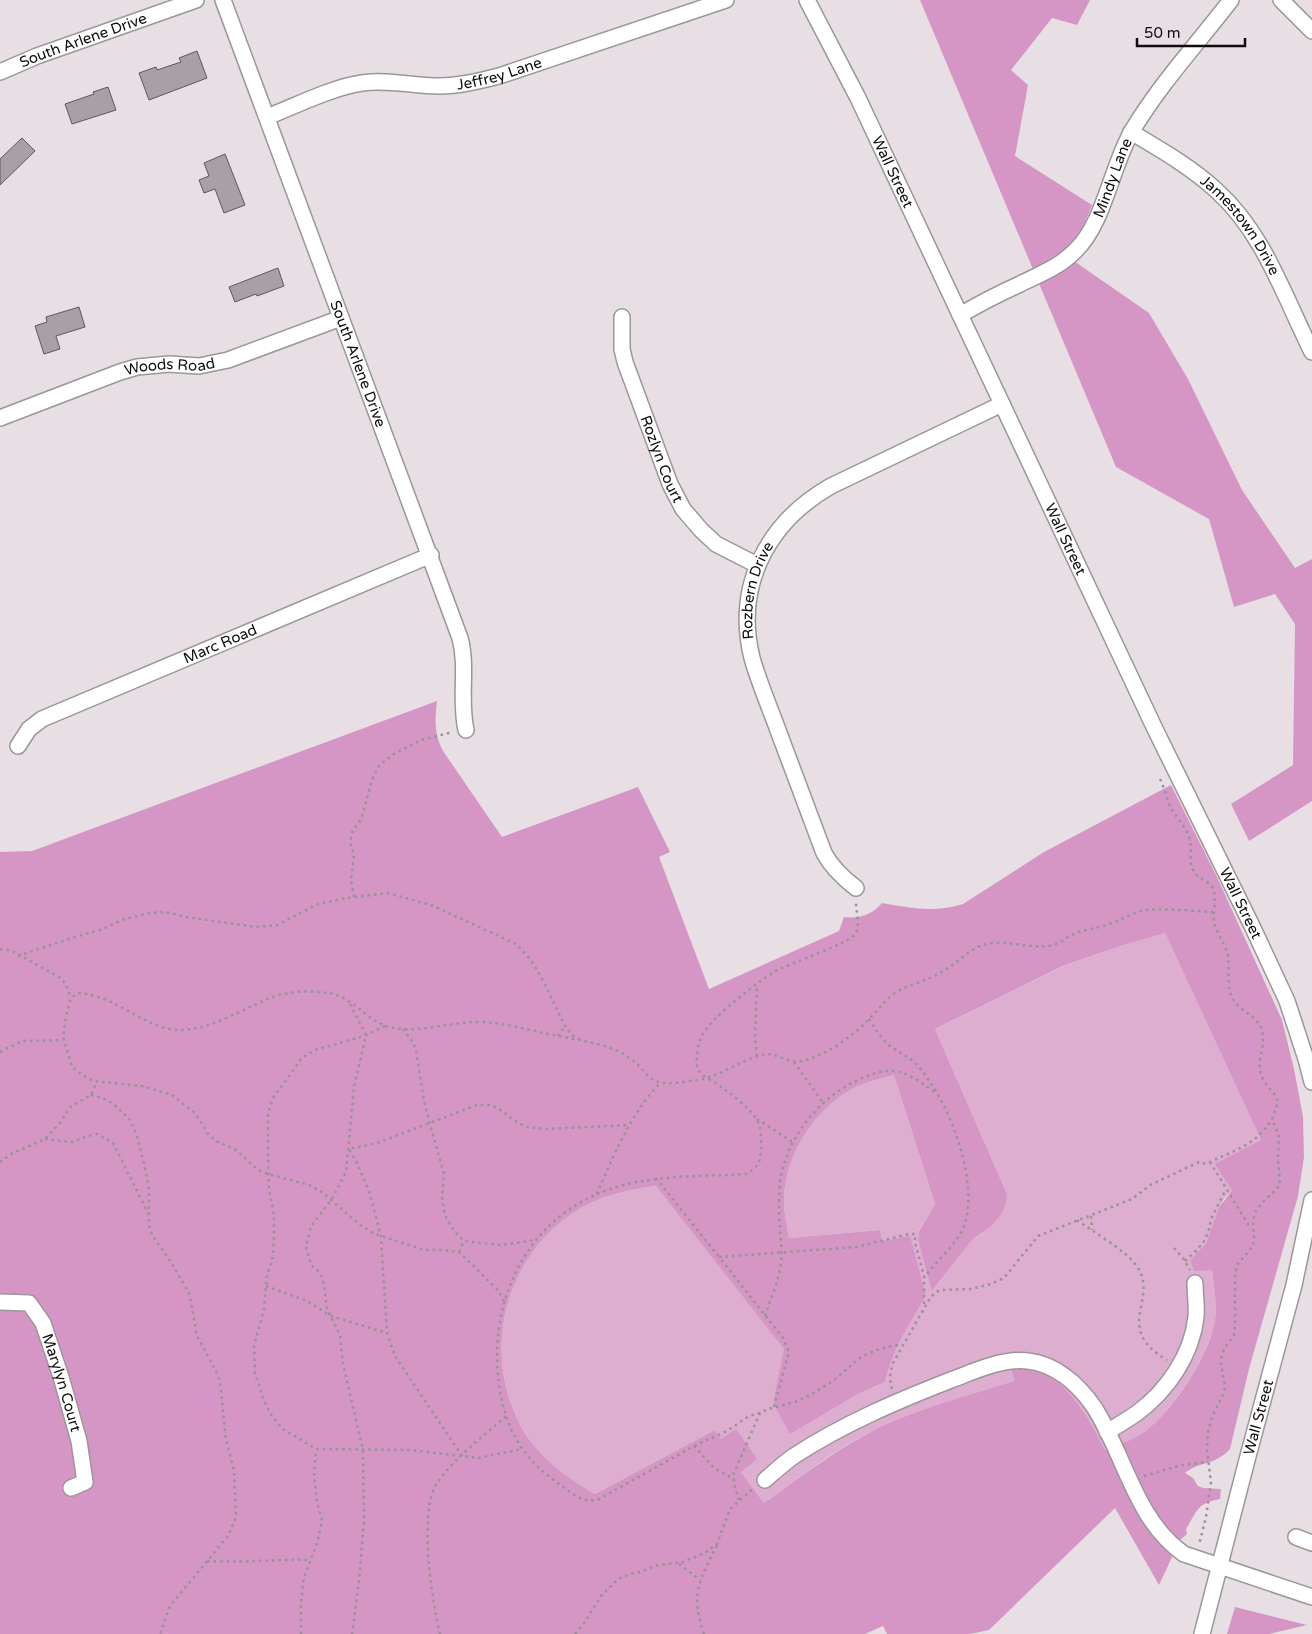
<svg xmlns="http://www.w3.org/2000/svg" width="1312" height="1634" font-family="'Varela Round',sans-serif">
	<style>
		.green { fill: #deaed1 }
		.forest { fill: #d696c5; fill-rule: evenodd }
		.building { fill: #a7a0a5; stroke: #5e575c }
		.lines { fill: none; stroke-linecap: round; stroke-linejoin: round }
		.minor-casing { stroke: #9c959a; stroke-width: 18 }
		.path { stroke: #979295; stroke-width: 2.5; stroke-dasharray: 2.5 4; stroke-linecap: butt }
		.minor { stroke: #fff; stroke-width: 15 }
		.labels { text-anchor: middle; stroke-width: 4; stroke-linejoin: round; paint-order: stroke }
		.street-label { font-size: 15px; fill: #0e0c0e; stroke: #e7dfe4 }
	</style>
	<rect width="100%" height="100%" fill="#e7dfe4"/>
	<!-- green -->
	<path class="green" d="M1165 933 1261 1140 1232 1190 1224 1199 1206 1243 1190 1260 1212 1270C1214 1286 1217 1303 1215 1320 1210 1354 1170 1416 1141 1434 1130 1441 1117 1445 1105 1450L1082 1411 1068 1393 1011 1368 1014 1381C967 1397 917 1410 871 1432 833 1450 798 1479 764 1503L741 1472 715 1430 595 1494C570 1479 552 1467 533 1444 522 1432 516 1416 510 1401 487 1332 512 1254 573 1213 598 1196 627 1190 656 1186L785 1349 773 1403 791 1433 858 1394 885 1382C892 1351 910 1323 926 1296L882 1241 880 1230 789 1238C787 1226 784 1213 784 1200 785 1154 816 1106 858 1086 869 1081 882 1078 894 1075L935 1204 919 1230 918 1240 933 1290 973 1239 982 1233 1007 1194 935 1029 1064 966 1121 946Z"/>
	<!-- forest -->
	<path class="forest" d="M920 0H1090L1077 25 1052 18 1011 70 1028 85 1015 156 1092 205 1071 259 1149 313 1188 379 1242 490 1295 568 1312 559V801L1249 841 1231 804 1293 765 1295 624 1275 594 1234 607 1209 519 1116 467Z
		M437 701C435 720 434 734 443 751L502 837 638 787 670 852 659 857 709 989 839 931 844 917C859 919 872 915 882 903 909 908 936 913 963 904L1044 852 1171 785 1217 877 1282 1020 1294 1069 1303 1117 1304 1157 1298 1196 1249 1369 1230 1449C1214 1466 1200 1461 1185 1473L1193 1478 1198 1486 1203 1488 1221 1489 1220 1499C1196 1504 1198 1510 1186 1529L1187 1534 1180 1540 1159 1585 1115 1508 989 1630 970 1634H887L883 1626 865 1634H0V852L32 851ZM1165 933 1261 1140 1215 1164 1232 1190 1219 1208 1206 1243 1190 1260 1194 1271 1212 1270C1214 1287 1217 1303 1215 1320 1210 1355 1170 1416 1141 1434 1130 1441 1117 1445 1105 1450 1093 1427 1073 1389 1049 1377 1037 1371 1024 1369 1011 1368L1014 1381C968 1396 912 1410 869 1433 832 1452 798 1479 764 1503L741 1472 757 1459 736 1429 721 1439 715 1430 595 1494C570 1479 552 1467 533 1444 522 1432 516 1416 510 1401 487 1332 512 1254 573 1213 598 1196 627 1190 656 1186L784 1349 773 1403 790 1434 858 1394 885 1382C892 1351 910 1323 926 1296L910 1236 882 1241 880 1230 789 1238C787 1225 784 1213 784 1200 785 1154 816 1106 858 1086 869 1081 883 1078 894 1075L935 1204 919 1231 918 1240 932 1291 973 1239 990 1227 1000 1216 1005 1206 1007 1194 935 1029 1063 966 1121 946Z
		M1235 1607 1307 1625 1269 1634H1227Z"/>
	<!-- building -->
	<path class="building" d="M197 51 207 78 149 100 139 73 156 67 157 70 181 62 179 58Z
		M108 87 116 110 72 124 65 104 94 94 93 92Z
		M22 138 35 151 0 185V159Z
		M225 154 245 205 224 213 215 189 204 193 199 180 209 176 204 163Z
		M278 268 284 286 257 296 256 294 235 302 229 287Z
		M79 307 85 327 56 336 60 349 44 354 35 326 47 322 46 317Z"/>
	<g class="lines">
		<!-- minor casing -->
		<g class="minor-casing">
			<g id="minor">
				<path id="s1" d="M223 0 460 638C468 668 459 699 466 730"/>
				<path id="s2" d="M807 0 858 98 1155 729 1253 928 1287 1001 1306 1059 1312 1082"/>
				<path d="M1281 0 1312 31"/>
				<path id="s3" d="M0 72 37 56 196 0"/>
				<path id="s4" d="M267 117C295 106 333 87 362 83 388 79 413 86 439 86 459 86 479 81 499 76L726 0"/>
				<path id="s5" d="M1131 132C1161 150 1191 167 1216 190 1264 233 1284 296 1312 352"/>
				<path id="s6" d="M960 315C979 304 998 294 1018 285 1038 275 1060 267 1076 250 1104 223 1112 165 1132 131 1160 84 1198 43 1231 0"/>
				<path id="s7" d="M622 317V349L625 362 670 484 683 509 701 530 716 544 757 565"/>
				<path id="s8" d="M0 418 120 372 137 367 169 364 199 366 228 360 341 318"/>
				<path id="s9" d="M18 746 29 729 42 719 431 555"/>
				<path id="s10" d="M856 888C843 878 832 868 824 853 809 813 794 773 779 733 770 708 759 683 752 658 734 585 768 522 831 486L1002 404"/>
				<path id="s11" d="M0 1302 29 1303 43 1323 61 1377 79 1441 85 1482 71 1488"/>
				<path d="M1107 1432C1117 1426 1127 1420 1137 1413 1167 1391 1192 1355 1196 1317 1197 1306 1195 1294 1195 1283"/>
				<path d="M765 1480C774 1472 784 1463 794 1456 843 1424 897 1401 951 1380 975 1371 1002 1358 1028 1361 1056 1364 1079 1385 1094 1407 1125 1455 1135 1520 1184 1554L1312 1597"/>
				<path d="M1296 1537 1312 1543"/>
				<path id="s12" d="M1202 1634 1247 1460 1294 1285 1312 1200"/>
			</g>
		</g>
		<!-- path -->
		<path class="path" d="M1160 779C1164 787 1166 796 1169 804 1174 816 1185 825 1189 837 1193 848 1188 860 1193 870 1198 880 1211 880 1214 891 1216 901 1213 912 1214 922 1217 934 1226 945 1228 957 1230 970 1226 988 1233 999 1239 1010 1253 1014 1260 1025 1268 1040 1258 1055 1260 1070 1263 1087 1275 1089 1278 1102L1272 1119 1279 1136 1278 1159 1280 1183 1277 1189 1263 1202 1256 1211 1253 1221 1254 1239 1253 1246 1237 1265 1235 1275V1326L1234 1335 1226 1346 1222 1354 1221 1363 1225 1386 1223 1395 1212 1417 1208 1432 1207 1450 1211 1482 1206 1517 1199 1545
			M354 897 351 880 354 855 351 846V837L353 830 361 820 372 780 379 766 392 755 421 740 453 732
			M0 949 10 950 61 978 66 985 71 998
			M18 956 75 937 103 929 122 920 149 913 166 912 186 917 256 927 277 925 318 904 347 898 388 893 431 905 514 943C538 961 551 999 565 1026L572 1035 581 1040
			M350 1004 366 1035 354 1087 346 1172 332 1199 311 1226 306 1247 311 1265 318 1271 323 1279 327 1309 340 1335 343 1364 363 1450 364 1520 359 1581 352 1634
			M869 1019C875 1029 881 1039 890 1046 900 1053 910 1057 918 1066 949 1101 980 1181 964 1226 958 1243 935 1262 924 1278
			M385 1026 364 1036 315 1050 302 1058 273 1098 268 1114V1155L269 1190 274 1215V1240L272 1261 267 1274 264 1309 254 1346 255 1374 265 1403 273 1418 283 1429 316 1449 409 1450 478 1458 522 1449
			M403 1029 413 1042 416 1051 425 1106 444 1174 442 1198 445 1215 454 1231 464 1241 481 1243 501 1245 536 1240
			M558 1036 565 1026
			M0 1052 22 1041 63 1040
			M757 1056 755 1038 757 985
			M794 1062 823 1103
			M91 1095 103 1098 113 1104 129 1118 136 1133 144 1163 149 1189V1225L152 1235 171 1262 190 1295 197 1336 215 1369 220 1381 226 1440 234 1470 236 1517 228 1536 170 1606 160 1634
			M757 1119 794 1143
			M45 1139 73 1142 88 1136 97 1134 113 1143 148 1213
			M0 1162 11 1154 45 1139 61 1122 69 1108 91 1095 97 1081
			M1210 1162 1251 1229
			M656 1178 719 1257
			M597 1194C614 1154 631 1113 661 1082
			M1091 1216 1092 1230
			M1077 1220C1093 1232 1124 1249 1136 1265 1161 1299 1111 1327 1167 1360
			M1174 1248 1183 1258 1190 1270
			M459 1252 464 1241
			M1185 1261 1197 1250 1205 1240 1209 1229 1211 1219 1226 1189
			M266 1286 307 1301 331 1316 387 1333
			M504 1301 498 1290 459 1252 442 1250H424L373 1233 360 1225 322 1192 309 1185 268 1174 258 1170 236 1150 216 1141 209 1135 195 1113 172 1095 142 1086 93 1081 81 1074 72 1067 63 1037 66 1016 71 998 78 993C117 995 147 1031 181 1030 214 1029 243 1008 273 997 290 991 310 990 328 993 350 995 366 1019 386 1026 413 1035 445 1023 472 1022 495 1021 517 1027 539 1032 557 1036 575 1039 593 1043 608 1046 626 1053 637 1064 643 1069 648 1078 655 1081 666 1086 686 1081 698 1080 721 1076 739 1061 761 1055 776 1051 787 1064 802 1061 827 1055 852 1037 869 1019 878 1010 885 1000 895 993 909 984 926 981 940 973 953 966 963 955 976 948 998 936 1024 949 1048 946 1059 945 1066 937 1076 933 1087 929 1100 928 1111 923 1123 919 1134 912 1146 910 1168 908 1191 911 1213 912
			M765 1316C770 1301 777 1285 780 1269 784 1251 779 1231 779 1212 779 1203 779 1192 780 1182 785 1141 817 1100 854 1082 892 1063 903 1069 936 1093
			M892 1389C889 1379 890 1373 893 1363L930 1298 936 1292 942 1290 971 1289 991 1284 1004 1278 1038 1236 1132 1199 1152 1184 1199 1162 1206 1164C1232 1151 1256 1146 1272 1119
			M774 1407 789 1352 783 1338 719 1257 856 1247 909 1234H915V1243L924 1276V1308
			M760 1413 749 1416 727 1431 694 1446 599 1499C584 1504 574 1495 562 1486 546 1475 532 1463 521 1447 504 1421 498 1391 497 1360 496 1288 531 1221 600 1193 646 1174 696 1177 746 1174 756 1169 761 1162 761 1150 761 1141 762 1129 757 1120 752 1110 731 1094 721 1087 715 1082 704 1078 699 1071 694 1063 698 1042 703 1034 712 1017 756 983 774 972 789 963 852 943 856 933 860 925 856 911 856 903
			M694 1446 714 1468 734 1479
			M462 1456 395 1356 387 1333 381 1236 369 1191 357 1163 349 1149 377 1143 477 1105H491L503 1111 512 1119 526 1127 546 1129 630 1125
			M1144 1476 1182 1465 1208 1462
			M739 1500 735 1487 733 1475 760 1413 768 1409 795 1402 810 1395 833 1381 861 1357 879 1349 902 1344
			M207 1561C242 1563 276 1559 310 1560
			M679 1564 700 1580
			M301 1634V1602L304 1577 317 1544 322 1520 317 1502 314 1476 316 1450
			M440 1634C432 1601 418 1512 437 1483 454 1458 484 1436 506 1416
			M575 1634 583 1625 601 1596 618 1579 630 1574 643 1571 658 1565 683 1562 706 1552 717 1544 730 1509 754 1488
			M704 1634C690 1593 699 1582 717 1545"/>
		<!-- minor -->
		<use href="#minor" class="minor"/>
	</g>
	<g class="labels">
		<!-- street labels -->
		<g class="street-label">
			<text dy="5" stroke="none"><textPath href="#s3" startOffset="89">South Arlene Drive</textPath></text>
			<text dy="5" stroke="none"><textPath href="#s4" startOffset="240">Jeffrey Lane</textPath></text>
			<text dy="5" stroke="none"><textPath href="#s2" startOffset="192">Wall Street</textPath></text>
			<text dy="5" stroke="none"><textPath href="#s6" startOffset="215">Mindy Lane</textPath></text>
			<text dy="5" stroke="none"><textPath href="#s5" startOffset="146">Jamestown Drive</textPath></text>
			<text dy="5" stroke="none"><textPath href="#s1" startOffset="388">South Arlene Drive</textPath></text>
			<text dy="5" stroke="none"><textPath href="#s8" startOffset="179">Woods Road</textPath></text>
			<text dy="5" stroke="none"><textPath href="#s7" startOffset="149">Rozlyn Court</textPath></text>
			<text dy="5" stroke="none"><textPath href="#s2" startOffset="598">Wall Street</textPath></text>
			<text dy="5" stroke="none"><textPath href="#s10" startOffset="325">Rozbern Drive</textPath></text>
			<text dy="5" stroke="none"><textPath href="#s9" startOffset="230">Marc Road</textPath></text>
			<text dy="5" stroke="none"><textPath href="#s2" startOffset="1002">Wall Street</textPath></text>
			<text dy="5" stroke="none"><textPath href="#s11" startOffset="116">Marylyn Court</textPath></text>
			<text dy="5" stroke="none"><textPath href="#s12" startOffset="224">Wall Street</textPath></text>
		</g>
	</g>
	<!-- scale -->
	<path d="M1137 38v8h108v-8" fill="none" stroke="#0e0c0e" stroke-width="2.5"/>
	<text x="1144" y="38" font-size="15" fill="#0e0c0e" stroke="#e7dfe4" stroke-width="4" paint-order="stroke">50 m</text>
</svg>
